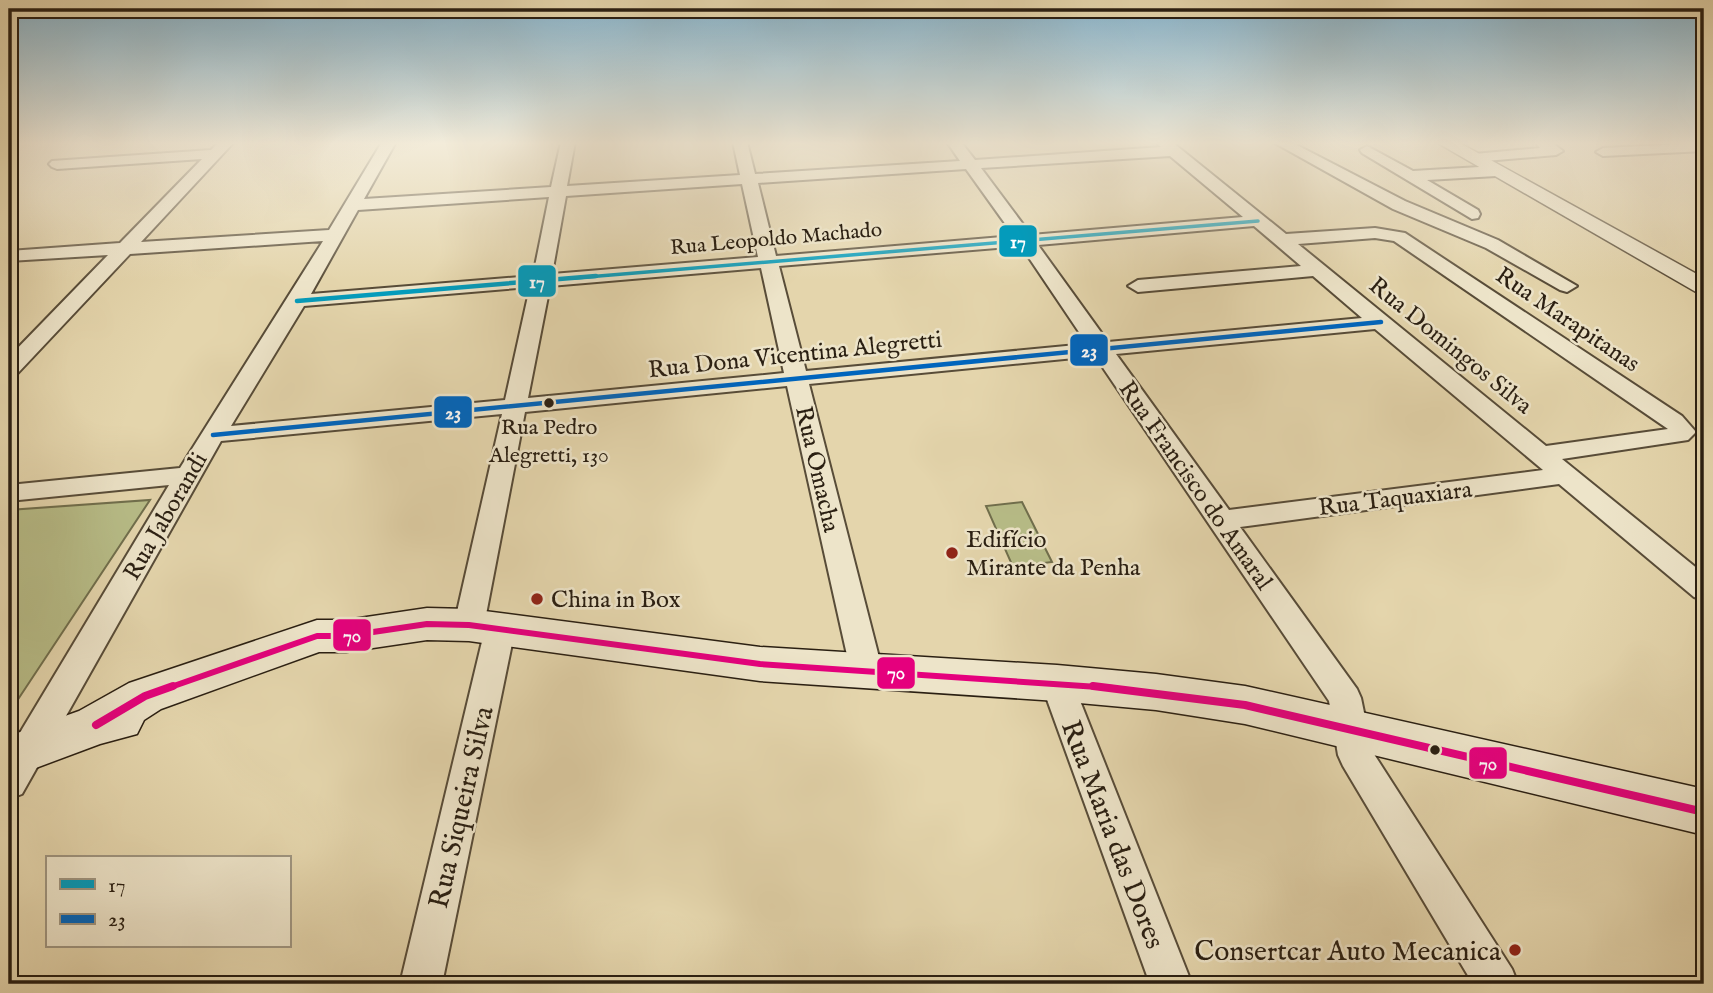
<svg xmlns="http://www.w3.org/2000/svg" width="1713" height="993" font-family="'IM FELL English',serif">
	<style>
		.green { fill: #b7bc87; stroke: #706e4c; stroke-width: 2 }
		.lines { fill: none; stroke-linecap: round; stroke-linejoin: round }
		.minor-casing { stroke: #584c38; stroke-width: 4 }
		.tertiary-casing { stroke: #584c38; stroke-width: 3 }
		.secondary-casing { stroke: #2a1f12; stroke-width: 3 }
		.minor { fill: #ede4c9; fill-rule: evenodd }
		.tertiary { fill: #ede4c9; fill-rule: evenodd }
		.secondary { fill: #ede4c9; fill-rule: evenodd }
		.bus-1-far1-casing { stroke: #ede4c9; stroke-width: 7 }
		.bus-1-casing { stroke: #ede4c9; stroke-width: 9 }
		.bus-2-casing { stroke: #ede4c9; stroke-width: 9 }
		.bus-3-far1-casing { stroke: #ede4c9; stroke-width: 11 }
		.bus-3-casing { stroke: #ede4c9; stroke-width: 13 }
		.bus-1-far1 { stroke: #049bbb; stroke-width: 3.5 }
		.bus-1 { stroke: #049bbb; stroke-width: 4.5 }
		.bus-2 { stroke: #0065bd; stroke-width: 4.5 }
		.bus-3-far1 { stroke: #e5007d; stroke-width: 6 }
		.bus-3 { stroke: #e5007d; stroke-width: 8 }
		.bus-dot { fill: #2a1f12; stroke: #ede4c9; stroke-width: 2.5 }
		.poi-dot { fill: #8f2418; stroke: #ede4c9; stroke-width: 2.5 }
		.labels { text-anchor: middle; stroke-width: 5; stroke-linejoin: round; paint-order: stroke }
		.far-street-label { font-size: 21px; fill: #2a1f12; stroke: #ede4c9 }
		.bus-label { font-size: 22px; fill: #2a1f12; stroke: #ede4c9 }
		.street-label { font-size: 24px; fill: #2a1f12; stroke: #ede4c9 }
		.poi-label { font-size: 24px; fill: #2a1f12; stroke: #ede4c9; text-anchor: start }
		.near-street-label { font-size: 28px; fill: #2a1f12; stroke: #ede4c9 }
		.near-poi-label { font-size: 28px; fill: #2a1f12; stroke: #ede4c9; text-anchor: end }
		.line-badge { stroke: #ede4c9; stroke-width: 2.5 }
		.badge-label { font-size: 19px; text-anchor: middle; font-weight: bold; fill: #fff }
	</style>
	<rect width="100%" height="100%" fill="#e4d5ac"/>
	<filter id="stains"><feTurbulence type="fractalNoise" baseFrequency=".00286" numOctaves="4"/><feColorMatrix values="0 0 0 0 .2 0 0 0 0 .09 0 0 0 0 .02 0 0 0 .5 -.17"/></filter>
	<radialGradient id="worn" r=".72"><stop offset=".6" stop-color="#630" stop-opacity="0"/><stop offset="1" stop-color="#630" stop-opacity=".3"/></radialGradient>
	<!-- green -->
	<path class="green" d="M150 500 9 713V510Z
		M1022 502 1052 562 1013 567 986 506Z"/>
	<g class="lines">
		<!-- minor casing -->
		<g class="minor-casing">
			<path id="minor" d="M219 142H234L141 242 329 230 382 142H396L364 199 551 187 561 142H575L567 186 740 175 733 142H747L755 174 960 161 947 142H961L975 160 1161 147 1156 142H1172L1286 234 1375 228 1405 233 1682 416 1696 432 1688 440 1562 459 1704 574V600L1694 597 1559 484 1240 527 1357 689 1361 698 1372 751 1512 969 1518 984H1473L1343 766 1338 755 1329 701 1095 356 809 384 883 673 878 682 867 686 856 682 851 673 787 386 525 412 484 625 480 633 469 636 458 633 454 625 502 414 221 441 22 794 9 799V751L169 485 9 501V485L180 468 323 241 130 254 17 374 9 376V357L108 255 9 261V251L120 243 202 159 57 169 52 167 49 164 52 161 211 150ZM1170 156 1243 217 1031 235 981 168ZM966 169 1014 236 776 256 758 183ZM742 184 758 257 552 274 566 196ZM549 197 533 276 311 294 358 210ZM1254 226 1301 266 1138 280 1128 286 1138 292 1313 276 1362 318 1108 342 1038 245ZM1375 238 1394 241 1668 429 1546 446 1298 244ZM1021 246 1087 344 806 371 779 266ZM761 268 784 373 528 398 550 286ZM530 287 505 400 231 426 304 306ZM1375 329 1543 470 1229 510 1116 354Z
				M1273 142H1291L1405 201 1498 240 1577 286 1567 292 1560 290 1486 248 1393 209Z
				M1535 142H1551L1563 151 1556 155 1474 162 1467 158 1474 154 1540 148Z
				M1704 143V151L1603 156 1596 152 1603 148Z
				M1367 146 1413 171 1496 166 1504 171 1496 176 1427 180 1478 210 1480 214 1478 218 1472 219 1362 153 1360 150Z
				M500 617 511 621 515 629 442 984H400L485 629 489 621Z
				M1057 670 1068 674 1073 683 1192 984H1150L1041 683 1046 674Z"/>
		</g>
		<!-- tertiary casing -->
		<g class="tertiary-casing">
			<path id="tertiary" d="M1436 142H1458L1704 278V294L1696 292Z"/>
		</g>
		<!-- secondary casing -->
		<g class="secondary-casing">
			<path id="secondary" d="M427 608 469 609 760 647 1057 665 1156 674 1245 686 1704 789V835L1245 724 1156 710 1057 701 760 681 469 641 427 640 346 652H319L161 709 144 720 137 734 100 744 9 778V736L79 711 129 683 317 620H346Z"/>
		</g>
		<!-- minor -->
		<use href="#minor" class="minor"/>
		<!-- tertiary -->
		<use href="#tertiary" class="tertiary"/>
		<!-- secondary -->
		<use href="#secondary" class="secondary"/>
		<!-- bus-1-far1 casing -->
		<g class="bus-1-far1-casing">
			<path id="bus-1-far1" d="M575 278 1258 221"/>
		</g>
		<!-- bus-1 casing -->
		<g class="bus-1-casing">
			<path id="bus-1" d="M297 301 596 276"/>
		</g>
		<!-- bus-2 casing -->
		<g class="bus-2-casing">
			<path id="bus-2" d="M213 435 1381 322"/>
		</g>
		<!-- bus-3-far1 casing -->
		<g class="bus-3-far1-casing">
			<path id="bus-3-far1" d="M168 688 317 636H346L427 624 469 625 760 664 1113 688"/>
		</g>
		<!-- bus-3 casing -->
		<g class="bus-3-casing">
			<path id="bus-3" d="M1093 686 1245 705 1704 812
				M96 725 145 696 173 686"/>
		</g>
		<!-- bus-1-far1 -->
		<use href="#bus-1-far1" class="bus-1-far1"/>
		<!-- bus-1 -->
		<use href="#bus-1" class="bus-1"/>
		<!-- bus-2 -->
		<use href="#bus-2" class="bus-2"/>
		<!-- bus-3-far1 -->
		<use href="#bus-3-far1" class="bus-3-far1"/>
		<!-- bus-3 -->
		<use href="#bus-3" class="bus-3"/>
	</g>
	<!-- sky -->
	<linearGradient id="sky" x2="0" y2="1"><stop stop-color="#87b6d0"/><stop offset="0.51" stop-color="#f3ecda"/><stop offset="1" stop-color="#f3ecda" stop-opacity="0"/></linearGradient>
	<rect width="1713" height="281" fill="url(#sky)"/>
	<!-- markers -->
	<g class="bus-dot">
		<circle cx="549" cy="403" r="6"/>
		<circle cx="1435" cy="750" r="6"/>
	</g>
	<g class="poi-dot">
		<circle cx="952" cy="553" r="7"/>
		<circle cx="537" cy="599" r="7"/>
		<circle cx="1515" cy="950" r="7"/>
	</g>
	<g class="labels">
		<!-- far-street labels -->
		<g class="far-street-label">
			<text transform="translate(776 238) rotate(-5)" y="7">Rua Leopoldo Machado</text>
		</g>
		<!-- bus labels -->
		<g class="bus-label">
			<text x="549" y="434">Rua Pedro<tspan x="549" dy="28">Alegretti, 130</tspan></text>
		</g>
		<!-- street labels -->
		<g class="street-label">
			<text transform="translate(1568 319) rotate(34)" y="8">Rua Marapitanas</text>
			<text transform="translate(1451 345) rotate(39)" y="8">Rua Domingos Silva</text>
			<text transform="translate(795 354) rotate(-6)" y="8">Rua Dona Vicentina Alegretti</text>
			<text transform="translate(818 469) rotate(77)" y="8">Rua Omacha</text>
			<text transform="translate(1196 485) rotate(55)" y="8">Rua Francisco do Amaral</text>
			<text transform="translate(1395 498) rotate(-7)" y="8">Rua Taquaxiara</text>
			<text transform="translate(165 516) rotate(-60)" y="8">Rua Jaborandi</text>
		</g>
		<!-- poi labels -->
		<g class="poi-label">
			<text x="966" y="547">Edifício<tspan x="966" dy="28">Mirante da Penha</tspan></text>
			<text x="551" y="607">China in Box</text>
		</g>
		<!-- near-street labels -->
		<g class="near-street-label">
			<text transform="translate(460 807) rotate(-77)" y="10">Rua Siqueira Silva</text>
			<text transform="translate(1114 834) rotate(69)" y="10">Rua Maria das Dores</text>
		</g>
		<!-- near-poi labels -->
		<g class="near-poi-label">
			<text x="1501" y="960">Consertcar Auto Mecanica</text>
		</g>
	</g>
	<g class="line-badge">
		<rect x="998" y="224" width="40" height="34" rx="7" fill="#049bbb"/>
		<rect x="517" y="264" width="40" height="34" rx="7" fill="#049bbb"/>
		<rect x="1069" y="333" width="40" height="34" rx="7" fill="#0065bd"/>
		<rect x="433" y="395" width="40" height="34" rx="7" fill="#0065bd"/>
		<rect x="332" y="618" width="40" height="34" rx="7" fill="#e5007d"/>
		<rect x="876" y="656" width="40" height="34" rx="7" fill="#e5007d"/>
		<rect x="1468" y="746" width="40" height="34" rx="7" fill="#e5007d"/>
	</g>
	<g class="badge-label">
		<text x="1018" y="248">17</text>
		<text x="537" y="288">17</text>
		<text x="1089" y="357">23</text>
		<text x="453" y="419">23</text>
		<text x="352" y="642">70</text>
		<text x="896" y="679">70</text>
		<text x="1488" y="770">70</text>
	</g>
	<!-- margin -->
	<rect width="1713" height="993" fill="none" stroke="#e4d5ac" stroke-width="35"/>
	<rect x="10" y="10" width="1692" height="972" fill="none" stroke="#2a1f12" stroke-width="3.5"/>
	<rect x="18" y="18" width="1678" height="958" fill="none" stroke="#2a1f12" stroke-width="2"/>
	<!-- legend -->
	<rect x="46" y="856" width="245" height="91" fill="#ede4c9" stroke="#9f9580" stroke-width="2"/>
	<rect x="60" y="879" width="35" height="10" fill="#049bbb" stroke="#9f9580" stroke-width="2"/>
	<text x="108" y="892" font-size="21" fill="#2a1f12">17</text>
	<rect x="60" y="914" width="35" height="10" fill="#0065bd" stroke="#9f9580" stroke-width="2"/>
	<text x="108" y="926" font-size="21" fill="#2a1f12">23</text>
	<rect width="100%" height="100%" filter="url(#stains)"/>
	<rect width="100%" height="100%" fill="url(#worn)"/>
</svg>
